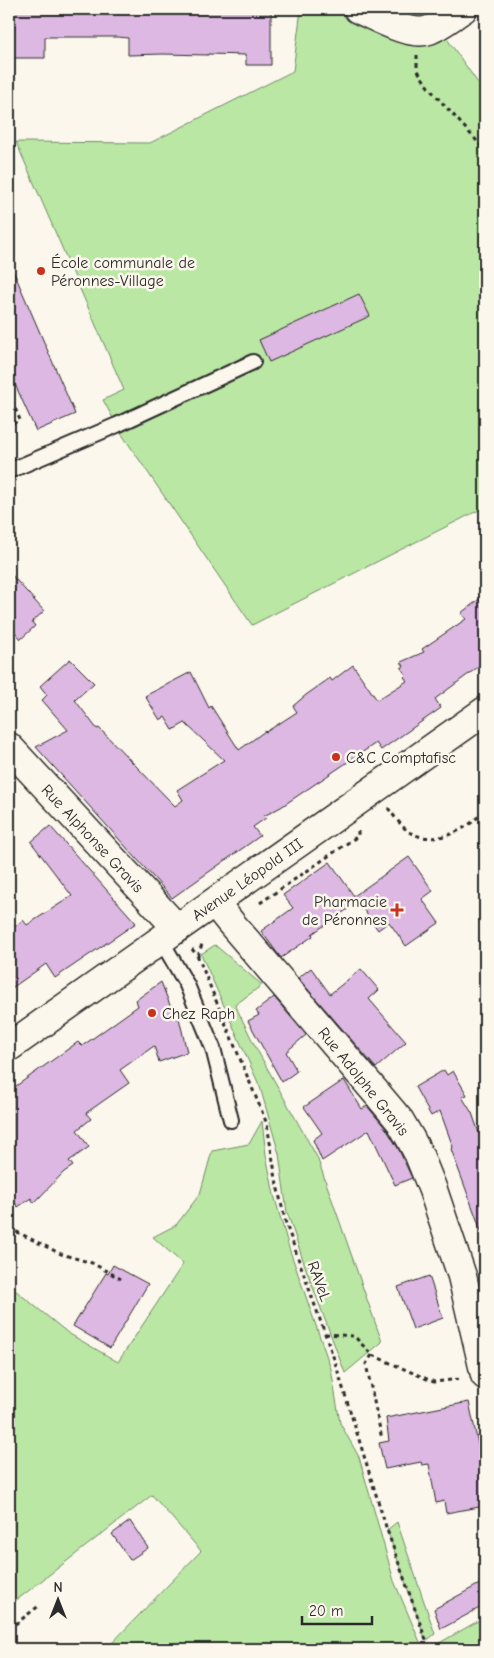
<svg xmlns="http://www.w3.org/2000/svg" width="494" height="1658" font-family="'Comic Neue',sans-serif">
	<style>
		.green { fill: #bae7a4; stroke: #728968 }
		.building { fill: #dcb8e2; stroke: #2b2b2b }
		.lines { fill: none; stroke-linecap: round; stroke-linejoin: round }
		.lane-casing { stroke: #2b2b2b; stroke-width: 18 }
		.street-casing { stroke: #2b2b2b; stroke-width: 31 }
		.primary-casing { stroke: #2b2b2b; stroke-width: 31 }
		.path { stroke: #2b2b2b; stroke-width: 3; stroke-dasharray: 4 4; stroke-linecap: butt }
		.lane { stroke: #fbf7ec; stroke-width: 14 }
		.street { stroke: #fbf7ec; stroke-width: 28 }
		.primary { stroke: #fbf7ec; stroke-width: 28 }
		.poi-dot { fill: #c8321e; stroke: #fbf7ec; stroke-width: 2 }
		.labels { text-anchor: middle; stroke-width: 5; stroke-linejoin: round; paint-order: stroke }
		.poi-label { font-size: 16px; fill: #2b2b2b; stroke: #fbf7ec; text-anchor: start }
		.street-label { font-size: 16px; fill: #2b2b2b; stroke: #fbf7ec }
	</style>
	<rect width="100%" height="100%" fill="#fbf7ec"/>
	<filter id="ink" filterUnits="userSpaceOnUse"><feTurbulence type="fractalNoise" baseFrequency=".02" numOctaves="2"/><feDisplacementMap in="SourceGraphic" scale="10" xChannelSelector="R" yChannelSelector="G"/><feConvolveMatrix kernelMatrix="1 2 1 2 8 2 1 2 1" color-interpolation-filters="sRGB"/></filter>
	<g filter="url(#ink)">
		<!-- green -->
		<path class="green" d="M301 9H358L438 26 485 93V507L252 625 121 433 103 400 124 390 16 142 150 143 293 71Z
			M215 945 262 985 235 1005 256 1048 317 1157 382 1342 345 1373 306 1269 287 1212 279 1154 260 1087 201 954Z
			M262 1121 266 1155 274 1195 289 1248 331 1369 340 1423 359 1457 394 1581 423 1649H110V1645L201 1551 152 1495 9 1606V1298L15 1290 68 1333 118 1362 183 1264 153 1237 176 1225 200 1194 212 1151 249 1144Z
			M397 1522 435 1634 426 1641 387 1530Z
			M485 1617V1649H436L434 1646Z"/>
		<!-- building -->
		<path class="building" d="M9 9H271V65H246V55L208 54V55L163 54 128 55V38L118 37H45V58H9Z
			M9 261 75 414 36 431 9 371Z
			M359 294 370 316 269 362 259 340Z
			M9 572 44 611 32 622 35 626 21 639 9 625Z
			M485 595V662L435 699 441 708 381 750 376 743 281 807 264 816 266 818 253 827 260 836 172 898 36 747 68 730 42 700 47 695 40 686 70 659 94 683 75 700 97 729 99 728 175 806 183 800 177 790 224 760 185 723 173 730 165 717 160 720 145 696 191 672 209 708 211 706 239 750 265 731 266 732 297 712 293 706 306 695 330 678 332 681 353 665 377 700 407 681 404 677 406 675 401 668 404 666 401 662 424 652 422 649 466 619 461 613Z
			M50 826 136 923 55 978 46 964 9 990V931L23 920 27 925 72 896 31 842Z
			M409 857 433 891 422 899 439 923 406 946 389 922 378 930 358 902 312 934 313 936 281 958 261 931 293 908 283 895 330 862 354 896Z
			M311 968 330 994 361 969 379 990 369 999 406 1042 376 1068 298 978Z
			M161 982 175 1018H179L187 1052 159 1062 154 1046 120 1070 129 1083 86 1113 91 1119 77 1130 89 1147 69 1161 73 1166 64 1172 34 1203 31 1198 18 1207 9 1194V1091L78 1042 82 1046 138 1006 136 1000Z
			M274 997 306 1035 286 1052 297 1071 282 1082 248 1021 259 1015 256 1011Z
			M444 1070 447 1075 453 1071 467 1095 462 1097 472 1113 485 1150V1236H483L451 1149 453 1147 440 1111 431 1116 415 1087Z
			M344 1080 362 1109 367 1106 387 1130 399 1150 412 1178 395 1185 369 1130 322 1161 313 1140 322 1133 304 1107Z
			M113 1265 148 1284 110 1348 73 1326 106 1273 108 1274Z
			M429 1276 443 1318 413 1329 398 1287Z
			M469 1402 485 1476V1506L446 1513 444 1501 436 1503 429 1464 422 1465 421 1462 385 1469 379 1443 389 1441 386 1418Z
			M130 1521 148 1548 130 1560 112 1534Z
			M485 1581V1605L441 1629 434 1609Z"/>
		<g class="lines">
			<!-- lane casing -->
			<g class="lane-casing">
				<path id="lane" d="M9 471 117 425 253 362
					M161 940 187 985 213 1048 231 1120"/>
			</g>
			<!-- street casing -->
			<g class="street-casing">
				<path id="street" d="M358 9C376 17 410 37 429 30 441 25 452 16 463 9
					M9 747 177 928
					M215 903 231 923 379 1096 400 1121 410 1138 419 1155 433 1190 462 1276 485 1375"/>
			</g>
			<!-- primary casing -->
			<g class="primary-casing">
				<path id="primary" d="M9 1047 485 711"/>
			</g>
			<!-- path -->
			<path class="path" d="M417 55V69L428 87 485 150
				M9 394 20 420 9 425
				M388 808C394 816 401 826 409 832 434 847 471 830 485 808
				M260 903 358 836V831
				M192 949 198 957 267 1124 277 1185 286 1224 334 1359 387 1530 429 1649
				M198 956 203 941
				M9 1228 61 1254 92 1263 121 1279
				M325 1334 354 1336 372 1355 434 1382 460 1379
				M372 1355 366 1364 382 1439
				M9 1629 40 1605"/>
			<!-- lane -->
			<use href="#lane" class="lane"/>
			<!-- street -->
			<use href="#street" class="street"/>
			<!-- primary -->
			<use href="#primary" class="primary"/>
		</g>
	</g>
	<!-- markers -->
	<g class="poi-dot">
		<circle cx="41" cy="271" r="5"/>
		<circle cx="336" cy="757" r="5"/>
		<path d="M394.5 902.5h5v5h5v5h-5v5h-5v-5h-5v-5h5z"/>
		<circle cx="152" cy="1013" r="5"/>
	</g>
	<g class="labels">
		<!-- poi labels -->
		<g class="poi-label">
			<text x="51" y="268">École communale de<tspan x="51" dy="18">Péronnes-Village</tspan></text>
			<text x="346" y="763">C&amp;C Comptafisc</text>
			<text x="387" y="907" text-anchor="end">Pharmacie<tspan x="387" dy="18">de Péronnes</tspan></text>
			<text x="162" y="1019">Chez Raph</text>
		</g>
		<!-- street labels -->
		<g class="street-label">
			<text transform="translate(93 838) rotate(47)" y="6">Rue Alphonse Gravis</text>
			<text transform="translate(247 879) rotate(-35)" y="6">Avenue Léopold III</text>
			<text transform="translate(364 1081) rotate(51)" y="6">Rue Adolphe Gravis</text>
			<text transform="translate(320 1281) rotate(70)" y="6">RAVeL</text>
		</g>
	</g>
	<!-- margin -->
	<rect width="494" height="1658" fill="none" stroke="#fbf7ec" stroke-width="30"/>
	<rect x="15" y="15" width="464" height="1628" fill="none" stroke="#2b2b2b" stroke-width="2" filter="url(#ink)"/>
	<!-- north arrow -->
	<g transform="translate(58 1600)" stroke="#fbf7ec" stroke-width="4" paint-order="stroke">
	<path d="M0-4L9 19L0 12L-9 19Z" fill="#2b2b2b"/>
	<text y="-8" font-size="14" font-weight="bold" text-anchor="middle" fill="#2b2b2b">N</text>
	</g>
	<!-- scale -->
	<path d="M302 1616v8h70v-8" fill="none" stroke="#2b2b2b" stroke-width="2.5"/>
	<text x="309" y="1616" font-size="15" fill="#2b2b2b" stroke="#fbf7ec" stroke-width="4" paint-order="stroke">20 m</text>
</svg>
